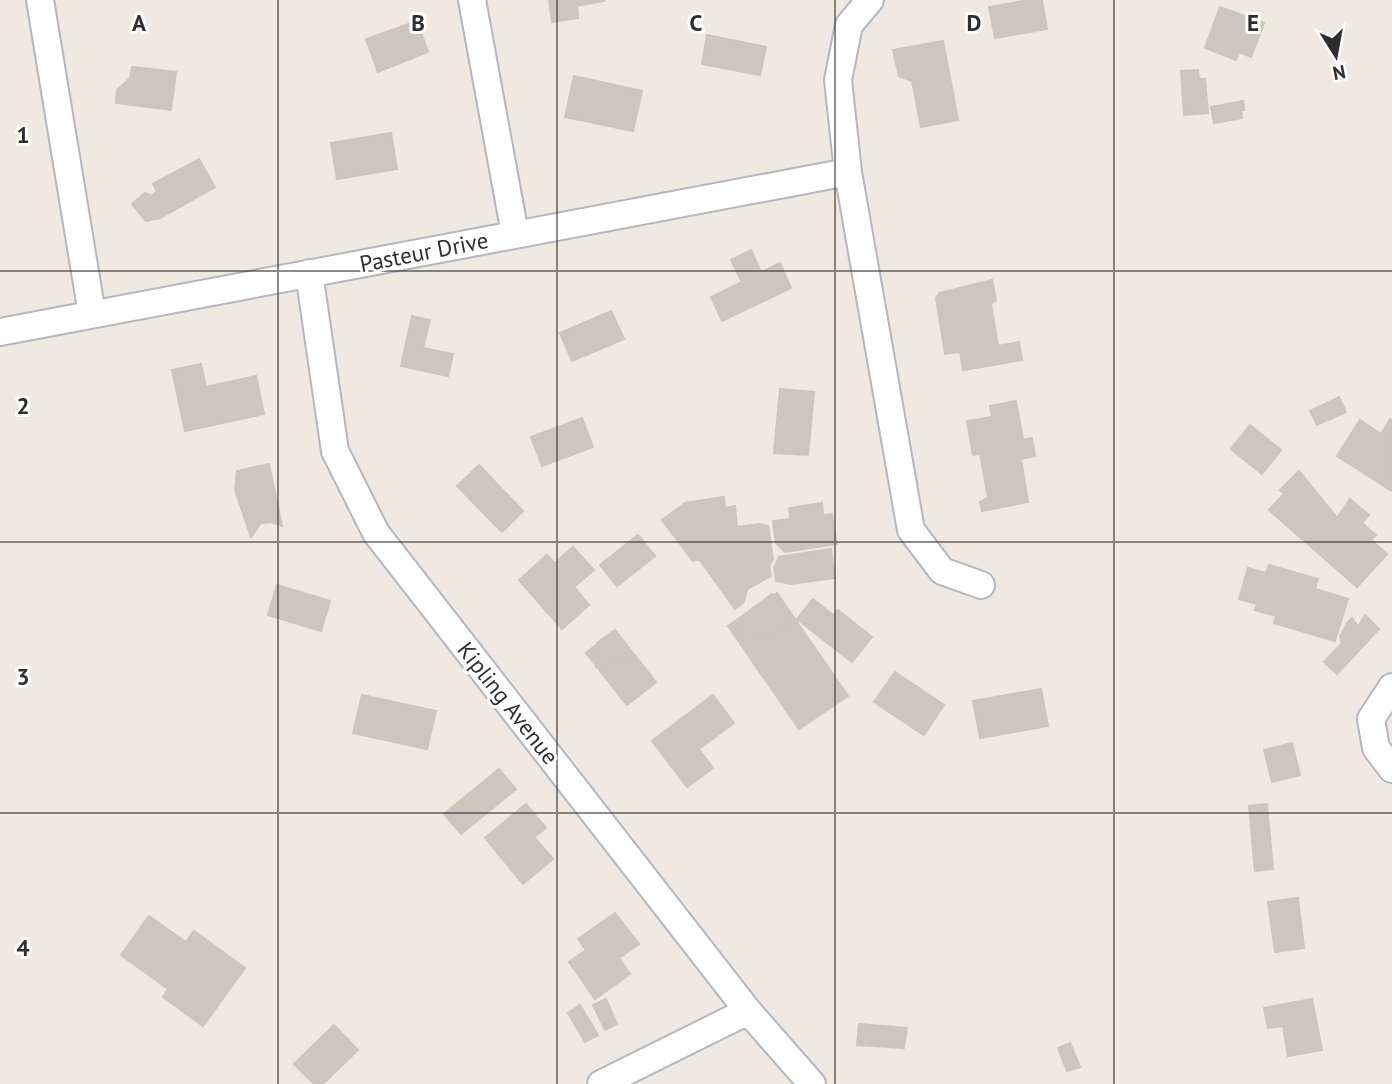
<svg xmlns="http://www.w3.org/2000/svg" width="1392" height="1084" font-family="'PT Sans',sans-serif">
	<style>
		.building { fill: #cbc7bf; stroke: #cbc5ba; stroke-width: 2 }
		.lines { fill: none; stroke-linecap: round; stroke-linejoin: round }
		.minor-casing { stroke: #b4b7c1; stroke-width: 30 }
		.minor { stroke: #fff; stroke-width: 26 }
		.grid { fill: none; stroke: #2e2e2e; stroke-width: 2; stroke-opacity: 0.55 }
		.labels { text-anchor: middle; stroke-width: 6; stroke-linejoin: round; paint-order: stroke }
		.street-label { font-size: 23px; fill: #2e2e2e; stroke: #fff }
		.grid-label { font-size: 23px; text-anchor: middle; font-weight: bold; fill: #2e2e2e; stroke: #fff; stroke-width: 6; stroke-linejoin: round; paint-order: stroke }
	</style>
	<rect width="100%" height="100%" fill="#efe9e1"/>
	<!-- building -->
	<path class="building" d="M549 0H604V1L577 6 578 18 552 22Z
		M1029 0H1042L1047 29 995 38 989 7Z
		M1220 7 1264 23 1251 57 1239 52 1236 60 1205 48Z
		M417 21 428 52 378 72 366 39Z
		M707 35 766 47 760 75 702 64Z
		M943 41 958 120 921 127 912 81 899 76 893 50Z
		M132 67 176 72 171 110 116 103 117 90 130 78Z
		M1198 70 1199 79H1205L1208 113 1184 115 1181 71Z
		M574 76 642 91 633 131 565 117Z
		M1243 101 1244 110H1241L1242 118 1214 123 1211 107Z
		M391 133 397 169 337 179 331 143Z
		M199 159 215 187 160 218 146 221 132 204 145 193 152 196 157 191 153 184Z
		M751 250 761 272 780 263 791 288 722 321 711 297 742 282 731 260Z
		M992 280 996 300 991 304 998 346 1019 342 1022 360 963 370 960 352 945 354 936 298 940 293Z
		M611 311 624 339 572 361 560 333Z
		M412 316 430 320 423 348 453 354 448 376 401 366Z
		M201 364 206 387 256 376 264 414 185 431 172 370Z
		M780 389 814 392 808 455 774 453Z
		M1339 397 1346 412 1317 425 1310 411Z
		M1016 401 1023 440 1032 438 1035 456 1021 459 1028 502 982 511 980 502 988 498 980 453 973 455 967 421 992 417 990 406Z
		M582 418 593 447 542 466 531 437Z
		M1390 419 1392 420V491L1337 456 1360 420 1381 434Z
		M1250 425 1281 450 1262 474 1231 449Z
		M269 464 282 526 271 522 261 523 251 537 235 490 237 471Z
		M479 465 523 511 502 532 457 486Z
		M1299 471 1337 518 1350 499 1369 515 1362 523 1376 535 1371 540 1387 554 1357 587 1269 510 1284 494 1280 490Z
		M724 497 725 508 735 506 737 527 759 524 768 526 773 559 769 566 771 576 747 589 744 602 735 609 699 559 693 561 662 520 685 503Z
		M822 503 823 515 832 514 837 544 785 552 776 543 773 521 790 519 789 508Z
		M638 535 655 556 617 586 600 565Z
		M573 547 594 570 574 587 589 605 562 629 519 580 547 555 555 563Z
		M831 549 835 578 791 584 776 581 774 568 779 557Z
		M1269 565 1318 579 1315 589 1348 599 1335 641 1274 623 1276 616 1255 610 1257 604 1239 599 1248 568 1266 573Z
		M277 585 330 601 321 631 268 615Z
		M777 593 848 696 799 729 728 626Z
		M772 594 792 620 785 625 789 630 741 639 735 631 739 628 734 622Z
		M813 599 833 615 838 610 872 637 852 662 797 619Z
		M1365 615 1379 629 1337 674 1324 662 1342 643 1340 637 1347 623 1352 618 1358 627Z
		M615 630 656 682 627 705 586 653Z
		M615 630 636 659 596 667 597 643Z
		M895 672 944 705 924 735 874 702Z
		M1041 689 1048 726 980 738 973 701Z
		M362 695 436 711 427 749 353 733Z
		M713 695 734 723 699 749 713 768 687 787 652 741Z
		M1292 743 1300 775 1272 782 1264 750Z
		M499 769 516 789 461 834 444 814Z
		M526 804 546 828 534 837 553 859 523 884 485 838Z
		M1267 804 1273 869 1255 871 1249 806Z
		M1298 898 1304 948 1275 952 1268 902Z
		M615 913 639 944 619 958 630 974 595 999 569 962 586 950 578 939Z
		M149 916 186 942 194 931 245 968 203 1026 163 997 168 989 121 955Z
		M606 999 617 1024 605 1030 593 1005Z
		M1312 999 1322 1050 1288 1056 1283 1026 1268 1028 1264 1008Z
		M580 1005 598 1035 585 1042 568 1013Z
		M859 1024 907 1028 904 1048 857 1045Z
		M334 1025 358 1050 323 1084H314L294 1064Z
		M1070 1043 1080 1067 1067 1071 1058 1048Z"/>
	<g class="lines">
		<!-- minor casing -->
		<g class="minor-casing">
			<path id="minor" d="M40 0 92 314
				M472 0 515 234
				M870 0 849 25 838 80 848 172 911 530 942 571 981 585
				M309 273 335 451 376 533 748 1011 812 1084
				M0 332 848 172
				M1392 687 1371 719 1376 748 1392 769
				M601 1084 748 1011"/>
		</g>
		<!-- minor -->
		<use href="#minor" class="minor"/>
	</g>
	<!-- grid -->
	<path class="grid" d="M278 0V1084M557 0V1084M835 0V1084M1114 0V1084M0 271H1392M0 542H1392M0 813H1392"/>
	<g class="labels">
		<!-- street labels -->
		<g class="street-label">
			<text transform="translate(424 252) rotate(-11)" y="8">Pasteur Drive</text>
			<text transform="translate(508 703) rotate(52)" y="8">Kipling Avenue</text>
		</g>
	</g>
	<g class="grid-label">
		<text x="139" y="31">A</text>
		<text x="418" y="31">B</text>
		<text x="696" y="31">C</text>
		<text x="974" y="31">D</text>
		<text x="1253" y="31">E</text>
		<text x="23" y="143">1</text>
		<text x="23" y="414">2</text>
		<text x="23" y="685">3</text>
		<text x="23" y="956">4</text>
	</g>
	<!-- north arrow -->
	<g transform="translate(1336 56) rotate(169)" stroke="#ffffff" stroke-width="5" paint-order="stroke">
	<path d="M0-5L12 26L0 18L-12 26Z" fill="#2e2e2e"/>
	<text y="-10" font-size="19" font-weight="bold" text-anchor="middle" fill="#2e2e2e">N</text>
	</g>
</svg>
